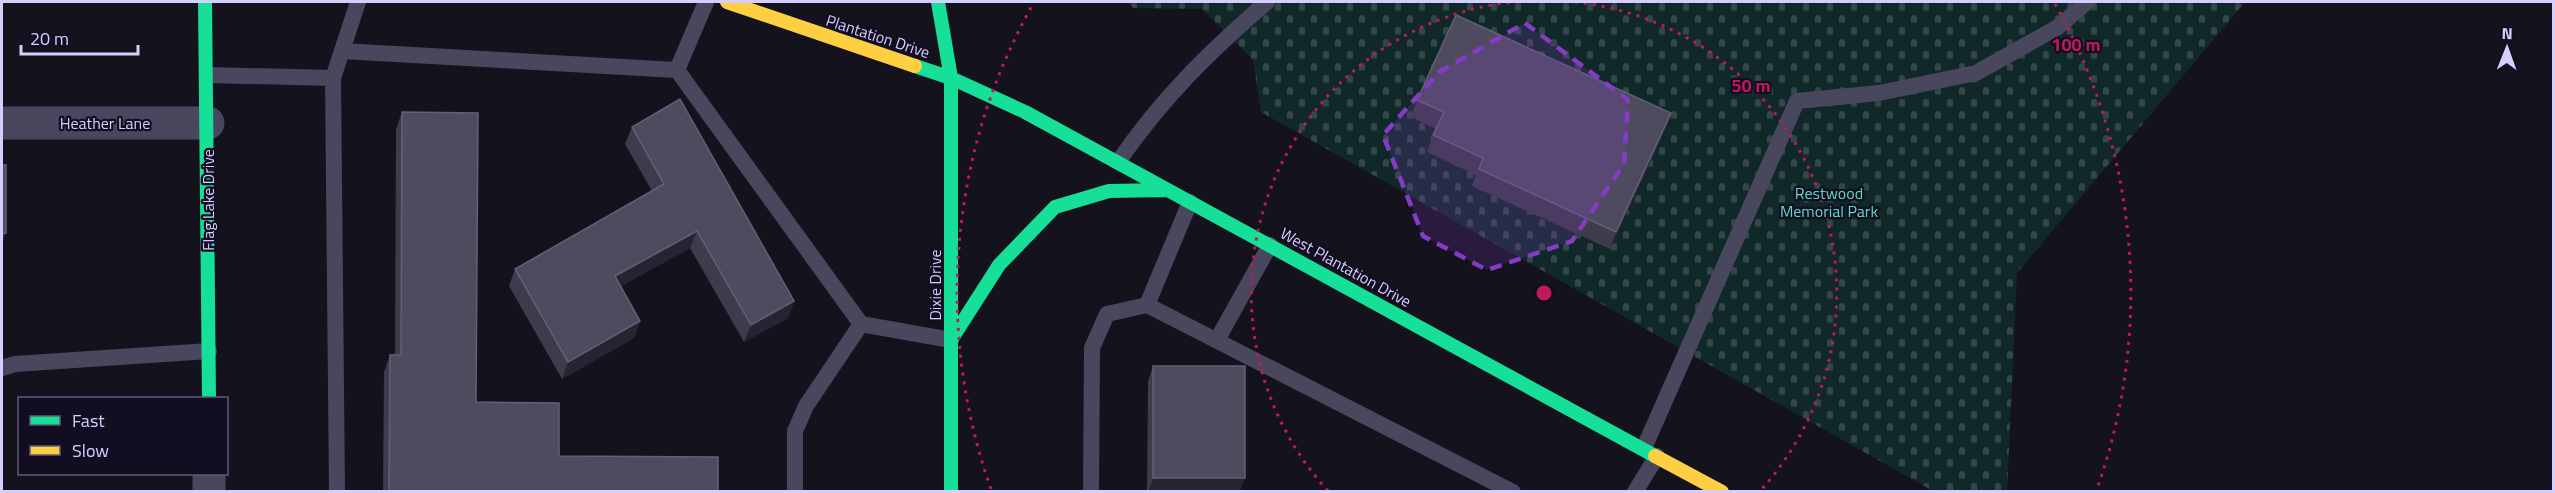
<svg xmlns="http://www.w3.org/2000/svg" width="2555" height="493" font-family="'Titillium Web',sans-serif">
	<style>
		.cemetery { fill: url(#cemetery-stones) }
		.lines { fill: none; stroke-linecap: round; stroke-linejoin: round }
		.lane { stroke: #49475e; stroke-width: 16 }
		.street { stroke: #49475e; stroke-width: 33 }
		.fast { stroke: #16e098; stroke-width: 14 }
		.slow { stroke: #ffcf43; stroke-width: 14 }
		.wall { fill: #3e3b4c }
		.shaded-wall { fill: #272431 }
		.building { fill: #4f4b5f; stroke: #645f78; stroke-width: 1.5 }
		.marked { fill: #843cc5; fill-opacity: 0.2; stroke: #843cc5; stroke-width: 4.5; stroke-dasharray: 12 8; stroke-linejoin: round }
		.ring { fill: none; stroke: #c2185b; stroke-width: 3; stroke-dasharray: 3 6 }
		.labels { text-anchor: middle; stroke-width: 4.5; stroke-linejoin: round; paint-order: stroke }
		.street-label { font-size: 16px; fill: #d6cefe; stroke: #120d21 }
		.park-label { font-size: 16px; fill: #5bddc3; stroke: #120d21 }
		.centre { fill: #c2185b; stroke: #120d21; stroke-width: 3 }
		.ring-label { font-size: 18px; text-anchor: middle; font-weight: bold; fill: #c2185b; stroke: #120d21; stroke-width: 4.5; stroke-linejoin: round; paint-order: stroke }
	</style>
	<defs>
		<pattern id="cemetery-stones" width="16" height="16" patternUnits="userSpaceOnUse" patternTransform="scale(1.5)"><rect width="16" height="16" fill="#112829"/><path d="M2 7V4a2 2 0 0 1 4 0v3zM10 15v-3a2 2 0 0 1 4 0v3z" fill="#334649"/></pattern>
	</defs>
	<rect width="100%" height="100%" fill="#14121d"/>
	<!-- cemetery -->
	<path class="cemetery" d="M1128 2H2245L2017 273 2007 492 1933 491 1261 112 1253 60 1202 9 1133 8Z"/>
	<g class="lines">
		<!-- lane -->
		<path class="lane" d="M342 51 677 70 706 2
			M677 70 861 324 951 340
			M207 75 333 78
			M1118 162C1163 97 1208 53 1267 2
			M1147 305 1190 202
			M1217 340 1270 245
			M2 368 15 364 209 351
			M1644 448 1797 101 1879 93 1976 73 2058 27 2087 2
			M337 492 333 78 358 2
			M795 492V431L806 406 861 324
			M1091 492 1092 348 1107 314 1147 305 1513 492
			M1635 492 1657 456"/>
		<!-- street -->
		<path class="street" d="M2 123H208
			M209 474V492"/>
		<!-- fast -->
		<path class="fast" d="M205 2 209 398
			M938 2 951 78V492
			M915 66 951 78 1025 112 1655 456
			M951 340 999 265 1055 207 1109 191 1166 190"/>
		<!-- slow -->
		<path class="slow" d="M727 2 915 66
			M1655 456 1722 492"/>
	</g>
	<!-- wall -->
	<path class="wall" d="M1417 100 1671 113 1665 130 1610 249 1472 186 1476 175 1427 152 1436 129 1411 117Z
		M402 112 476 402 559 456 718 492H383L384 372 390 355H395L396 129Z
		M632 127 794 301 788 318 744 342 690 248 621 286 640 321 634 338 562 379 509 286 515 269 652 191 625 144Z
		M1153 366 1240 492H1147L1148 381Z"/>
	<!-- shaded-wall -->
	<path class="shaded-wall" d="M1671 113 1665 130 1610 249 1616 232Z
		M697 231 690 248 609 293 615 276Z
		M6 233 2 246V234Z
		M794 301 788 318 744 342 751 325Z
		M640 321 634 338 562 379 568 362Z
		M1153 478H1245L1240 492H1148Z"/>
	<!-- building -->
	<path class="building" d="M1456 15 1671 113 1616 232 1479 169 1483 158 1433 135 1444 112 1417 100Z
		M680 99 794 301 751 325 697 231 615 276 640 321 568 362 515 269 664 184 632 127Z
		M402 112 478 113 476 402 559 403V456L718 457V492H389L390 355H401Z
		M2 165H6V233L2 234Z
		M1153 366H1245V478H1153Z"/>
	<!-- marked area -->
	<path class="marked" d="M1525 23 1628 100 1624 164 1572 241 1487 270 1423 236 1383 135 1439 72Z"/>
	<!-- distance rings -->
	<g class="ring">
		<path d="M1328 491A293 293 0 0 1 1513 2M1575 2A293 293 0 0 1 1760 491"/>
		<path d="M991 489A587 587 0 0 1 1033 4M2055 4A587 587 0 0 1 2097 489"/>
	</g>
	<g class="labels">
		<!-- street labels -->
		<g class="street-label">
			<text transform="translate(878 36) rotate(18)" y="6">Plantation Drive</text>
			<text x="105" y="129">Heather Lane</text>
			<text transform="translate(208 200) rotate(-90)" y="6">Flag Lake Drive</text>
			<text transform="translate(1346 267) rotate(29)" y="6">West Plantation Drive</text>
			<text transform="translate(935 285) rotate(-90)" y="6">Dixie Drive</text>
		</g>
		<!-- park labels -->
		<g class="park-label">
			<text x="1829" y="199">Restwood<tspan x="1829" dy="18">Memorial Park</tspan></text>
		</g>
	</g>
	<circle cx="1544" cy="293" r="9" class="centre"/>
	<g class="ring-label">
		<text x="2076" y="51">100 m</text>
		<text x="1751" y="92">50 m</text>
	</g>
	<!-- border -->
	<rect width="2555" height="493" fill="none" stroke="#d6cefe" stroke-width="6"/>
	<!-- legend -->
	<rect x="18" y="397" width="210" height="78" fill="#120d21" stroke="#605a79" stroke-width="1.5"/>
	<rect x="30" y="416" width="30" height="9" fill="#16e098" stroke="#605a79" stroke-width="1.5"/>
	<text x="72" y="427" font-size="18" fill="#d6cefe">Fast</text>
	<rect x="30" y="446" width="30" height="9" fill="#ffcf43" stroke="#605a79" stroke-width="1.5"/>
	<text x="72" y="457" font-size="18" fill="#d6cefe">Slow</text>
	<!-- north arrow -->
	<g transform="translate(2507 48) rotate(1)" stroke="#120d21" stroke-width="4.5" paint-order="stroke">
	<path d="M0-4.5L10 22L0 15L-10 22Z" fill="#d6cefe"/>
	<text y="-9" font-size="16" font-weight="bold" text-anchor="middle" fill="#d6cefe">N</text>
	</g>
	<!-- scale -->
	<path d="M21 45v9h117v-9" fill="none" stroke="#d6cefe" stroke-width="3"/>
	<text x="30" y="45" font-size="18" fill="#d6cefe" stroke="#120d21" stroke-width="4.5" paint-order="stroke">20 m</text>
</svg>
